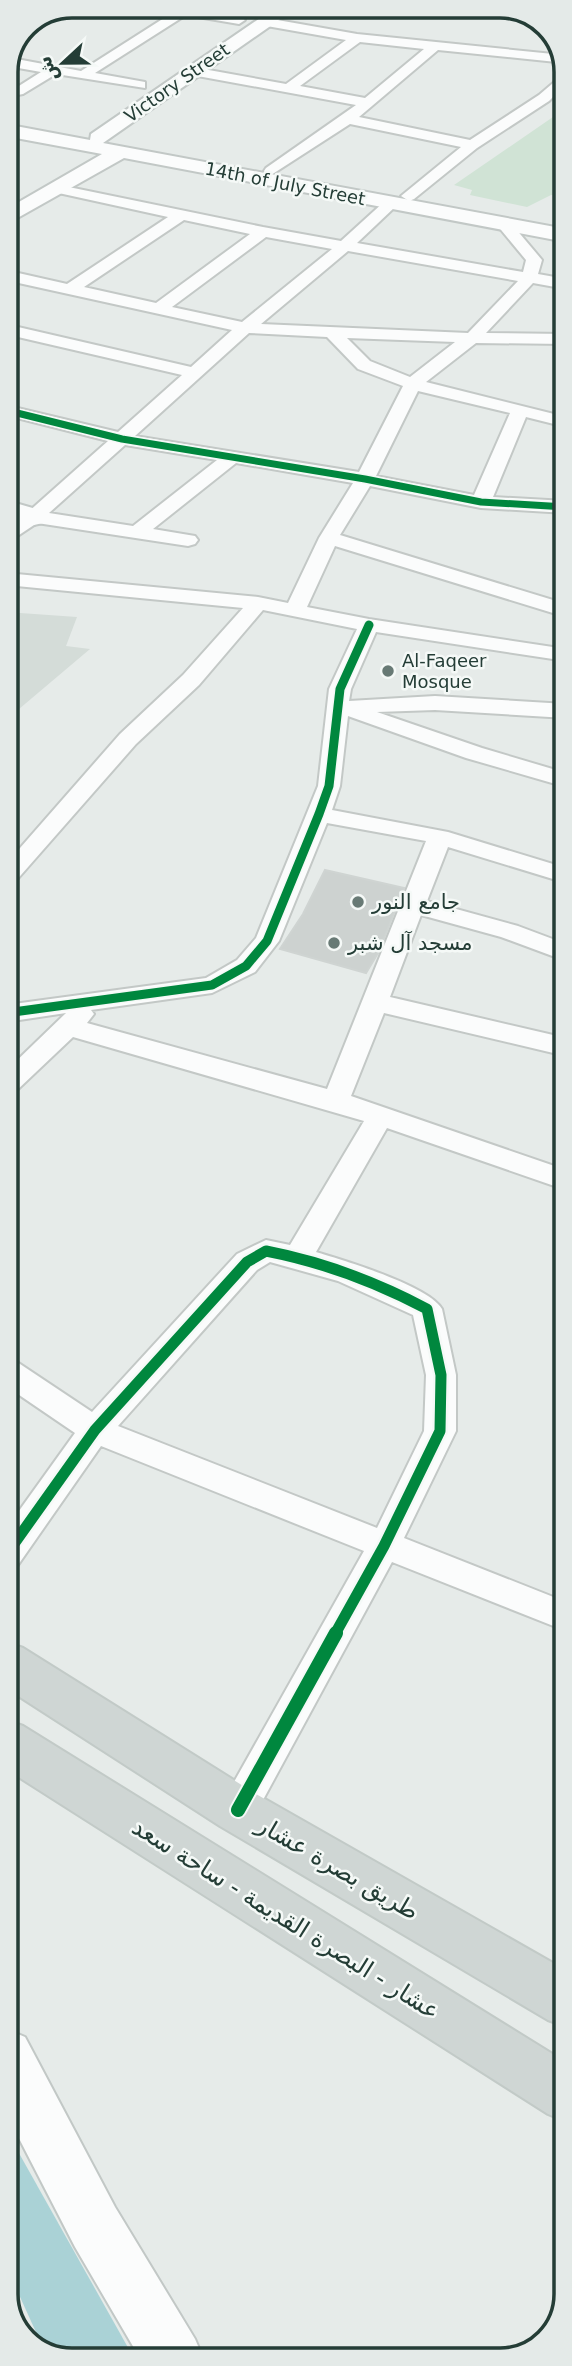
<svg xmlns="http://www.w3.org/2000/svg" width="572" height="2366" font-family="'DejaVu Sans',Cairo,sans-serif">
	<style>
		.built { fill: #d4dcd8 }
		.green { fill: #d0e3d5 }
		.water { fill: #aad2d6 }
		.building { fill: #cdd2d0; stroke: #cfd4d2; stroke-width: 2 }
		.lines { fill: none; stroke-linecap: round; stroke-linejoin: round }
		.street-casing { stroke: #c3c8c6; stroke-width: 4 }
		.secondary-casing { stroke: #c2c8c6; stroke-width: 4 }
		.primary-casing { stroke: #c2cac7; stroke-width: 4 }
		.street { fill: #fbfcfc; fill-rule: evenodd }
		.secondary { fill: #fbfcfc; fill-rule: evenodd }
		.primary { fill: #cfd6d4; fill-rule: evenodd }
		.cycleway-far3-casing { stroke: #f5f9f7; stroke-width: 10 }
		.cycleway-far2-casing { stroke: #f5f9f7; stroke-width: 12 }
		.cycleway-far1-casing { stroke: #f5f9f7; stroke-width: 16 }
		.cycleway-casing { stroke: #f5f9f7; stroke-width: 18 }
		.cycleway-far3 { stroke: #00873e; stroke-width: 7 }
		.cycleway-far2 { stroke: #00873e; stroke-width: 9 }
		.cycleway-far1 { stroke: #00873e; stroke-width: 11 }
		.cycleway { stroke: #00873e; stroke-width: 14 }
		.poi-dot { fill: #687a75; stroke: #f5f9f7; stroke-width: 2.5 }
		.labels { text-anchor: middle; stroke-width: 5; stroke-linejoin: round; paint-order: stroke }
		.far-street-label { font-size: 18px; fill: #243d36; stroke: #f5f9f7 }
		.far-poi-label { font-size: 18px; fill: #243d36; stroke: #f5f9f7; text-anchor: start }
		.poi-label { font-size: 21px; fill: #243d36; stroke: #f5f9f7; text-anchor: start }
		.near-street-label { font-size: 24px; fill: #243d36; stroke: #f5f9f7 }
		.rim { fill: none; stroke: #243d36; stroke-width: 3.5 }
	</style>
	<rect width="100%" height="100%" fill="#e6ebe9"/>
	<!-- built -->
	<path class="built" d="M6 612 77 617 66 646 90 649 6 720Z"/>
	<!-- green -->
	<path class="green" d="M566 108V196L551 195 527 207 470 195 472 190 454 185Z"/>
	<!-- water -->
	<path class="water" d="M6 2130 135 2360H63L45 2352 6 2266Z"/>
	<!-- building -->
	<path class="building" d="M325 870 404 888 378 953 366 973 280 949 303 914Z"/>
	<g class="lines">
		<!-- street casing -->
		<g class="street-casing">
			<path id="street" d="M143 5H174L239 16 245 20 239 24 186 15 95 73 145 82V88L56 74 23 94 18 95 11 91 41 72 7 66 11 58 81 71 172 13Z
				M487 6H501L492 12 488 11Z
				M51 14 50 19 28 33H21L25 24Z
				M266 18 357 34 563 55 566 63 438 50 359 117 470 140 539 95 566 72V84L549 101 477 148 414 199 409 201 401 196 461 147 350 124 271 175 266 174 264 171 266 168 356 105 192 75 185 71 192 67 286 84 346 40 261 25V19ZM360 42 424 49 365 98 300 86Z
				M59 185 263 227 341 241 385 201 390 199 398 204 395 207 357 243 523 272 526 260 497 225 505 220 510 222 542 260 538 274 566 279V289L533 283 486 333 566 334V344L476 343 426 382 566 417V427L526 417 493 497 566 501V513L481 508 370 486 340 535 566 604V617L335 546 307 607 369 619 566 649V661L376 632 351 689 349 701 435 696 566 704V718L435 710 377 712 482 748 566 773V787L466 758 348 716 340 786 332 810 448 832 566 868V883L448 847 427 901 518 926 566 944V961L501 937 421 915 390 997 566 1038V1056L384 1013 351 1096 566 1170V1190L387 1128 316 1252C343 1260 429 1286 442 1309L456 1375V1431L404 1538 566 1602V1631L392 1562 251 1822 238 1827 225 1822 220 1810 225 1798 364 1551 101 1446 18 1565 6 1569V1529L75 1433 6 1386V1358L17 1362 92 1412 237 1254 266 1240 290 1245 364 1121 73 1037 15 1092 6 1095V1071L66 1013 6 1022V1005L206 978 237 960 256 938 318 786 329 689 357 629 263 610 199 685 136 744 14 883 6 885V864L120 734 183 675 243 608 6 585V573L258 597 288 603 319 538 353 483 236 463 153 529 195 536 198 540 195 544 188 546 37 523 13 539 6 541 5 527 27 513 108 441 5 415V405L118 432 182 375 5 334V324L191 367 232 330 5 280V270L67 284 168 217 54 192 52 189ZM184 220 250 234 156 303 84 287ZM266 237 332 249 242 322 172 307ZM348 251 518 281 468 333 261 324ZM249 333 327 337 358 369 403 386 359 472 135 436ZM347 338 455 342 410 377 370 361ZM418 391 510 413 474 495 376 476ZM125 445 217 460 133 526 49 513ZM327 823 426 841 327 1089 87 1023 94 1014 91 1010 212 993 255 972 279 941ZM270 1262 338 1281 413 1315 426 1375 424 1431 377 1528 118 1426 257 1270Z"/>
		</g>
		<!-- secondary casing -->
		<g class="secondary-casing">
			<path id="secondary" d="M279 5 299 6 103 143 566 229V242L124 158 5 225V210L102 154 5 136V124L90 140 91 134Z
				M5 500 43 511 47 517 43 523 34 525 5 517Z
				M6 2029 25 2037 115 2207 195 2339 204 2360H141L75 2247 6 2113Z"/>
		</g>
		<!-- primary casing -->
		<g class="primary-casing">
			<path id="primary" d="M6 1642 23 1648 256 1794 567 1971V2027L548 2020 220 1826 6 1688Z
				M6 1720 23 1726 567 2063V2122L548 2114 6 1769Z"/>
		</g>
		<!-- street -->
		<use href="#street" class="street"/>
		<!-- secondary -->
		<use href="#secondary" class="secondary"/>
		<!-- primary -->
		<use href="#primary" class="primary"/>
		<!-- cycleway-far3 casing -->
		<g class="cycleway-far3-casing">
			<path id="cycleway-far3" d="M5 410 122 439 365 479 481 502 566 507"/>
		</g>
		<!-- cycleway-far2 casing -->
		<g class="cycleway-far2-casing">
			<path id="cycleway-far2" d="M6 1013 212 985 246 966 267 941 319 814 329 786 340 689 369 625"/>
		</g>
		<!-- cycleway-far1 casing -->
		<g class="cycleway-far1-casing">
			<path id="cycleway-far1" d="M6 1555 95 1430 247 1262 266 1251C323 1262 376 1282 427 1309L441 1375 440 1431 384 1546 335 1634"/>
		</g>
		<!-- cycleway casing -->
		<g class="cycleway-casing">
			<path id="cycleway" d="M238 1810 336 1633"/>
		</g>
		<!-- cycleway-far3 -->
		<use href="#cycleway-far3" class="cycleway-far3"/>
		<!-- cycleway-far2 -->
		<use href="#cycleway-far2" class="cycleway-far2"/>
		<!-- cycleway-far1 -->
		<use href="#cycleway-far1" class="cycleway-far1"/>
		<!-- cycleway -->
		<use href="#cycleway" class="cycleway"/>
	</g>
	<!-- markers -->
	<g class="poi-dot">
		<circle cx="388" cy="671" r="7"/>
		<circle cx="358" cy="902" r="7"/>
		<circle cx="334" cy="943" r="7"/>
	</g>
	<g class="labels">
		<!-- far-street labels -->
		<g class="far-street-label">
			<text transform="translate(177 83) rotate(-35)" y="6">Victory Street</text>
			<text transform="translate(285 184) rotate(11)" y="6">14th of July Street</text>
		</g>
		<!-- far-poi labels -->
		<g class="far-poi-label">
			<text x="402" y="667">Al-Faqeer<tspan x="402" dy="21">Mosque</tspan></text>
		</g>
		<!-- poi labels -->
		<g class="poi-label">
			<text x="372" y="909">جامع النور</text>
			<text x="348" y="950">مسجد آل شبر</text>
		</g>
		<!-- near-street labels -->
		<g class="near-street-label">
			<text transform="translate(338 1868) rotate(30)" y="8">طريق بصرة عشار</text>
			<text transform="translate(286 1919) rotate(32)" y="8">عشار - البصرة القديمة - ساحة سعد</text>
		</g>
	</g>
	<!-- crop -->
	<path d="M0 0H572V2366H0ZM72 18H500A54 54 0 0 1 554 72V2294A54 54 0 0 1 500 2348H72A54 54 0 0 1 18 2294V72A54 54 0 0 1 72 18Z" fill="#e4eae8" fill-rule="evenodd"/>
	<path class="rim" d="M72 18H500A54 54 0 0 1 554 72V2294A54 54 0 0 1 500 2348H72A54 54 0 0 1 18 2294V72A54 54 0 0 1 72 18Z"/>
	<!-- north arrow -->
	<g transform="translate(63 63) rotate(248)" stroke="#f5f9f7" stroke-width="5" paint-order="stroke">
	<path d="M0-5L12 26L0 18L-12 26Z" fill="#243d36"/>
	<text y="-10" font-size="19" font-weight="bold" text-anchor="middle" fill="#243d36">ش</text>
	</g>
</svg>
